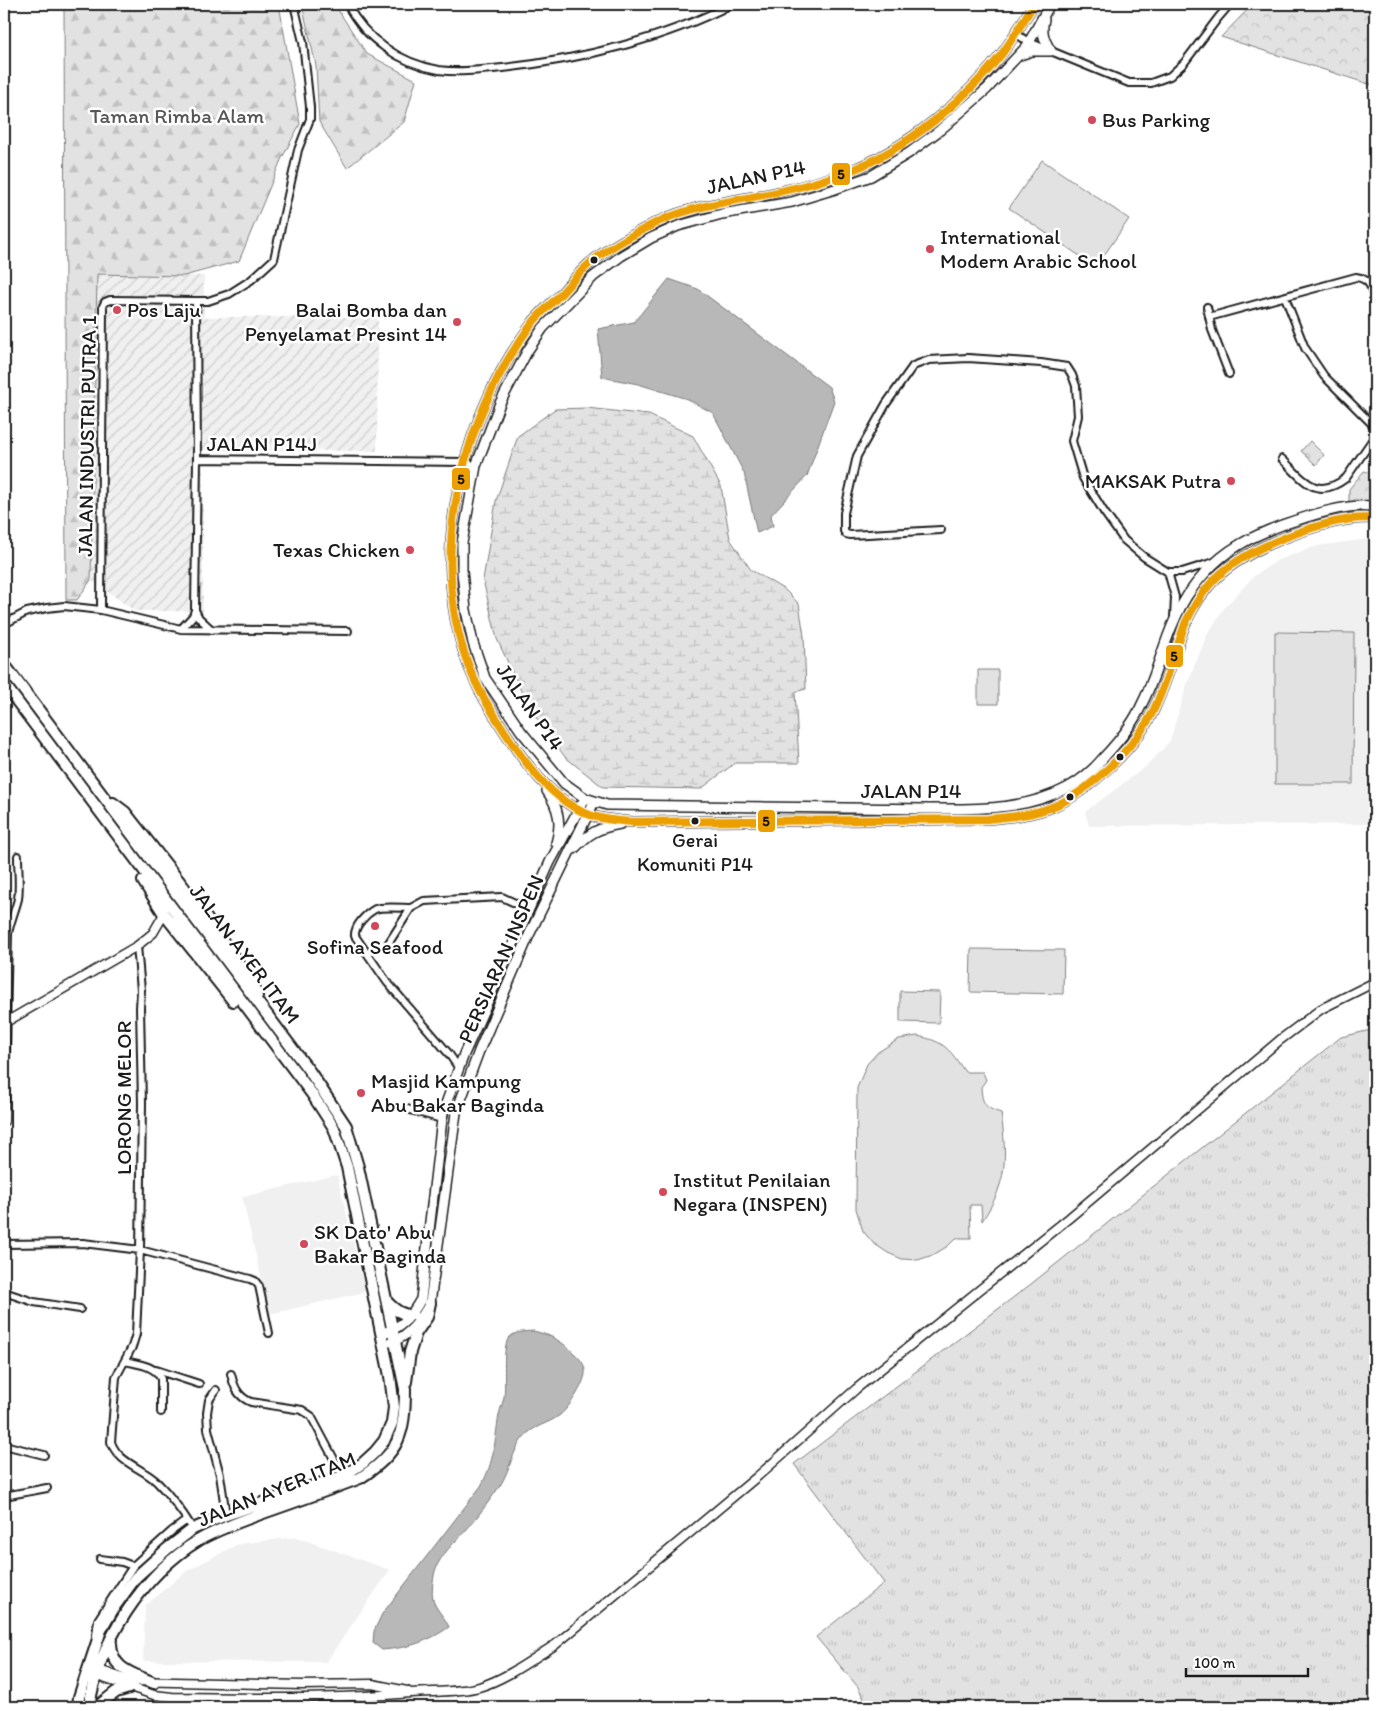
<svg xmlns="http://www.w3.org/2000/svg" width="1379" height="1711" font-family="Itim,sans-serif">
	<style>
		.built { fill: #f0f0f0 }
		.industrial { fill: url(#industrial-furrows) }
		.grass { fill: url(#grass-tufts); stroke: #7f7f7f }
		.forest { fill: url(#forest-firs); stroke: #7f7f7f }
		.wetland { fill: url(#wetland-marsh); stroke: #7f7f7f }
		.park { fill: url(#park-crowns); stroke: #7f7f7f }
		.pitch { fill: #e2e2e2; stroke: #7f7f7f }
		.water { fill: #b8b8b8; stroke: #7a7a7a }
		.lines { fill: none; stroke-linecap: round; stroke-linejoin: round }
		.minor-casing { stroke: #1c1c1c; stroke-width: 10 }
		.tertiary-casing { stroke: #1c1c1c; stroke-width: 11 }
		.secondary-casing { stroke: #1c1c1c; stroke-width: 12 }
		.primary-casing { stroke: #1c1c1c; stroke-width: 14 }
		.minor { stroke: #fff; stroke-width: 6 }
		.tertiary { stroke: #fff; stroke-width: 8 }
		.secondary { stroke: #fff; stroke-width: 9 }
		.primary { stroke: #fff; stroke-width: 10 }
		.bus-1-casing { stroke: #fff; stroke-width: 11 }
		.bus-1 { stroke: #ec9f01; stroke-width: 8 }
		.poi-dot { fill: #d1495b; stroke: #fff; stroke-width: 2 }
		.bus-dot { fill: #1c1c1c; stroke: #fff; stroke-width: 2 }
		.labels { text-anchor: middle; stroke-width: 5; stroke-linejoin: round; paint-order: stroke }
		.bus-label { font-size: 20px; fill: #1c1c1c; stroke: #fff }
		.park-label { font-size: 21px; fill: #575757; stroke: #fff }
		.poi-label { font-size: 21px; fill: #1c1c1c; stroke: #fff; text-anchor: start }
		.street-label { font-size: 21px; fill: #1c1c1c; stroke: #fff }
		.line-badge { stroke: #fff; stroke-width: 2 }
		.pale-badge-label { font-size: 14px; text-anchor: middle; font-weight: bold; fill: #111 }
	</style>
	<defs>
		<pattern id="industrial-furrows" width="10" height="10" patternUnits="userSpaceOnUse" patternTransform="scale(1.25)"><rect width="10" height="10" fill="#f0f0f0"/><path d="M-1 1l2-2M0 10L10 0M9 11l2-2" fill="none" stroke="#cdcdcd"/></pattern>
		<pattern id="grass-tufts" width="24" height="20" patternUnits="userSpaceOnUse" patternTransform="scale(1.25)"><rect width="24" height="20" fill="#e2e2e2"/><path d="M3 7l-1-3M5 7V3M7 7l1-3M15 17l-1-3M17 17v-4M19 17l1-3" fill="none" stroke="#c1c1c1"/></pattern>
		<pattern id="forest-firs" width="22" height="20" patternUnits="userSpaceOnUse" patternTransform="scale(1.25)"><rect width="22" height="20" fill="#e2e2e2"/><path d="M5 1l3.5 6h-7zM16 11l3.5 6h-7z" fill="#c1c1c1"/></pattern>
		<pattern id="wetland-marsh" width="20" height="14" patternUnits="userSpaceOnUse" patternTransform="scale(1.25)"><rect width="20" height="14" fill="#e2e2e2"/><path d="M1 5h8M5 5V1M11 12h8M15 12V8" fill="none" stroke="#c1c1c1"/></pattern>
		<pattern id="park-crowns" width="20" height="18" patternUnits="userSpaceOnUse" patternTransform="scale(1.25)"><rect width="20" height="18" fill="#e2e2e2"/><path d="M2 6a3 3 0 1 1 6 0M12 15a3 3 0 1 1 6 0" fill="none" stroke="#c1c1c1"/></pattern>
	</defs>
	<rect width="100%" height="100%" fill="#fff"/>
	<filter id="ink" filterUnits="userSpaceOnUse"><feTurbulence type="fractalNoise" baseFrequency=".02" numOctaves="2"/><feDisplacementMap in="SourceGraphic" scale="10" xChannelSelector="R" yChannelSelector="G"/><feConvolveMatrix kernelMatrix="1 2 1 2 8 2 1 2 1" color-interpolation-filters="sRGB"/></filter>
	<g filter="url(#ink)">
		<!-- built -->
		<path class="built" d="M1375 538V824L1089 826 1085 812 1148 765 1170 741 1186 687 1207 635 1224 608 1254 576 1278 560 1317 546Z
			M337 1175 365 1292 270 1314 242 1197Z
			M296 1537 390 1570 326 1662 143 1661 145 1606 185 1572 238 1544Z"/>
		<!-- industrial -->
		<path class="industrial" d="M97 274 204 276V317H378L377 451 203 450V611H135L91 580Z"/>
		<!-- grass -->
		<path class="grass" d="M1375 1029V1707H868L858 1687 816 1637 884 1583 794 1464 1031 1284 1341 1037Z"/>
		<!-- forest -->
		<path class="forest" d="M64 4H279L300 124 281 160 239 261 184 276 97 274 91 580 77 600H66Z
			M302 4H334L367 54 416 80 404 122 347 168 319 122 316 66Z"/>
		<!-- wetland -->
		<path class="wetland" d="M587 408 649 415 693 436 721 486 730 539 751 570 785 590 799 604 804 636 806 689 795 692 799 763H735L701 789 603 787 565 757 528 706 497 639 483 580 496 501 518 436 555 409Z"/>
		<!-- park -->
		<path class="park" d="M1253 4H1375V86L1221 37Z
			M1310 441 1324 455 1316 465 1301 451Z
			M1364 471 1375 474V500L1349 503V489Z"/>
		<!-- pitch -->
		<path class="pitch" d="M1042 160 1129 219 1096 267 1009 208Z
			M1275 632 1354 633 1353 784H1275Z
			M978 670H998V704H978Z
			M971 949 1064 950 1063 994 970 992Z
			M900 991 940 992 939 1023 900 1022Z
			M917 1036C945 1041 950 1050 965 1072H983L986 1080 981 1087C982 1104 985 1108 1001 1113 1007 1158 1008 1182 982 1221L981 1205H970L971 1238H956L948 1246 933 1255 918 1260 902 1259 888 1253 873 1243 863 1231 856 1209 857 1088 867 1064 878 1052 899 1039Z"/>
		<!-- water -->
		<path class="water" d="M669 279 698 289 829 387 834 401 807 476 771 515 773 526 757 533 744 473 713 413 687 399 638 384 602 377 598 329 634 322Z
			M533 1331C552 1335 561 1341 575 1354 580 1359 584 1363 585 1370 587 1381 569 1408 560 1415 547 1425 533 1425 522 1439 512 1453 510 1469 501 1484 491 1499 479 1515 467 1529 456 1542 440 1554 435 1571 433 1580 430 1596 435 1605 440 1614 444 1616 449 1627 428 1642 408 1648 382 1650L373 1643 374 1631 382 1614 481 1486C495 1460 494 1443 499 1415 500 1409 503 1403 504 1397 506 1383 502 1349 508 1339 514 1331 524 1332 533 1331Z"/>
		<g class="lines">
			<!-- minor casing -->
			<g class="minor-casing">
				<path id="minor" d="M347 4C365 39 399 63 439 70 459 73 482 70 503 68 579 60 664 39 732 4
					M1016 34 1029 42 1129 83H1151L1170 76 1184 63 1218 18 1230 4
					M1285 297 1305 348 1324 376 1375 427
					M196 301H208L229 294 251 280 274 259 298 150 310 119V107L303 42 294 4
					M1207 307 1212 330 1229 374
					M1209 317 1356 277C1371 279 1371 288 1375 301
					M197 459 465 462 476 466
					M1282 459C1304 480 1316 501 1346 478L1375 436
					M941 530 850 535 846 534 844 531V513L857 456 886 404 913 366 929 360 968 358 1041 363 1067 367 1072 375 1076 386 1078 416 1072 441 1083 478 1104 512 1124 540 1144 557 1168 572H1182L1214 562
					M1168 572 1175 597 1174 618
					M101 610 103 306 105 302 110 300 196 301 197 459 195 610 193 616 181 629
					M195 610 199 618 212 630
					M4 624 27 612 47 608 64 606 101 610 181 629 348 631
					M411 908C403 908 382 906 375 909 366 914 354 926 355 936L387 982 449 1054 458 1067
					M388 944 411 908 424 901 502 897 528 909
					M137 946 141 990 140 1008 142 1103 140 1250 136 1334 132 1347 116 1377 111 1442C118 1463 143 1468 157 1482 171 1496 183 1513 193 1529
					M6 1022 8 934C10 922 15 911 18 899 20 885 18 870 18 856
					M407 1109 442 1119
					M4 1244 83 1243 140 1250 250 1279 255 1281 259 1286 269 1333
					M4 1292 34 1302 80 1309
					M125 1361C136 1364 156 1365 161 1379V1412
					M156 1370 199 1384
					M231 1374C234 1387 238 1397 251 1402L302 1410 311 1416 343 1476
					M216 1390 209 1400 207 1413 208 1429 220 1475 226 1515
					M4 1445 44 1455
					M4 1496 47 1488
					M100 1559 122 1562 133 1566
					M96 1635 98 1620 133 1566 172 1531 187 1520"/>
			</g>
			<!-- tertiary casing -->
			<g class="tertiary-casing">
				<path id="tertiary" d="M4 1121 6 1022 137 946 153 933 164 914
					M94 1671 99 1670 131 1681 302 1685 372 1684 407 1691
					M94 1675 154 1695 172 1697C252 1698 331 1700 411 1693 433 1691 457 1693 479 1687 506 1679 531 1660 555 1645L758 1476 856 1389 1069 1218 1280 1040 1321 1009 1375 982"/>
			</g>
			<!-- secondary casing -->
			<g class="secondary-casing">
				<path id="secondary" d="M1034 4C1023 21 1013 39 1001 55 965 100 906 149 852 170 829 179 805 186 782 191 736 202 688 204 646 228 629 237 605 250 590 263 579 273 570 284 560 295 550 305 539 314 531 325 455 427 419 586 485 700 510 741 543 798 590 815 604 820 618 821 633 822L988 819C1009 817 1032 815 1052 807 1089 792 1139 744 1155 707 1167 681 1175 652 1185 624 1193 607 1203 590 1217 577 1246 549 1312 524 1352 519 1360 518 1368 518 1375 518
					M1050 4 1027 46 987 89 940 130 909 153 871 176 832 190 792 202 722 214 678 226 651 238 621 256 593 277 543 328 528 350 500 403 476 466 462 543V572L466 610 473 643 485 678 521 731 564 783 585 798 607 805C687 806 766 807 845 808 877 808 910 809 942 809 985 809 1027 809 1067 788 1080 781 1095 768 1105 756 1120 740 1133 724 1142 704 1156 677 1162 647 1175 619 1182 602 1193 586 1205 573 1226 549 1253 536 1282 525 1311 515 1344 504 1375 506
					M1044 19C1041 33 1044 40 1051 51
					M1020 55 1032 51H1051
					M547 791C559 808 562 824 556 843
					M574 849C589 833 598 828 620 824
					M386 1332C404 1326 412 1315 421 1299L442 1119 444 1109 464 1054 550 862 585 798
					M391 1342C410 1336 421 1319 430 1303L456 1113 479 1051 530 933 594 802"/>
			</g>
			<!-- primary casing -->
			<g class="primary-casing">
				<path id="primary" d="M4 664 310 1072 346 1126 358 1167 405 1389C405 1435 399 1453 360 1478 329 1490 297 1501 266 1512 244 1520 220 1528 199 1540 142 1575 99 1641 89 1707
					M4 684 312 1094 334 1128 347 1167 390 1376 394 1407 392 1423 384 1441 375 1452 363 1463 343 1476 226 1515 193 1529 167 1549 136 1577 115 1606 101 1630 79 1697 78 1707
					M113 803 125 812 183 886 253 983 257 996
					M143 881 164 914 233 1001
					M387 1302C395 1310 401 1315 413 1315
					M406 1382 410 1352 416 1333 427 1317 430 1303
					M111 1643C111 1670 133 1673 154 1683
					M97 1707 116 1692 129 1688"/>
			</g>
			<!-- minor -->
			<use href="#minor" class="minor"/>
			<!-- tertiary -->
			<use href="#tertiary" class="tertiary"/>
			<!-- secondary -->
			<use href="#secondary" class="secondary"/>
			<!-- primary -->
			<use href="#primary" class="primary"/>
			<!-- bus-1 casing -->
			<g class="bus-1-casing">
				<path id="bus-1" d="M1034 4C1023 21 1013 39 1001 55 965 100 906 149 852 170 829 179 805 186 782 191 736 202 688 204 646 228 629 237 605 250 590 263 579 273 570 284 560 295 550 305 539 314 531 325 455 427 419 586 485 700 510 741 543 798 590 815 604 820 618 821 633 822L988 819C1009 817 1032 815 1052 807 1089 792 1139 744 1155 707 1167 681 1175 652 1185 624 1193 607 1203 590 1217 577 1246 549 1312 524 1352 519 1360 518 1368 518 1375 518"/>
			</g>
			<!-- bus-1 -->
			<use href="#bus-1" class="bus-1"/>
		</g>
	</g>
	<!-- markers -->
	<g class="poi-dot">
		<circle cx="1092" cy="120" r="5"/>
		<circle cx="930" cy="249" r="5"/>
		<circle cx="117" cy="310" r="5"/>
		<circle cx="457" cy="322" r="5"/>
		<circle cx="1231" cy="481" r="5"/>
		<circle cx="410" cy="550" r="5"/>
		<circle cx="375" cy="926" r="5"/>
		<circle cx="361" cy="1093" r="5"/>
		<circle cx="663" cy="1192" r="5"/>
		<circle cx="304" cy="1244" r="5"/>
	</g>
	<g class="bus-dot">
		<circle cx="594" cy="260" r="4.5"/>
		<circle cx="1120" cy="757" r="4.5"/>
		<circle cx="1070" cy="797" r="4.5"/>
		<circle cx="695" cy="821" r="4.5"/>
	</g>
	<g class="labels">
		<!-- bus labels -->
		<g class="bus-label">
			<text x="695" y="847">Gerai<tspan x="695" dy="24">Komuniti P14</tspan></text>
		</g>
		<!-- park labels -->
		<g class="park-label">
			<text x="177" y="123">Taman Rimba Alam</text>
		</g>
		<!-- poi labels -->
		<g class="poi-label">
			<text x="1102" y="127">Bus Parking</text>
			<text x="940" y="244">International<tspan x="940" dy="24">Modern Arabic School</tspan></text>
			<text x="127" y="317">Pos Laju</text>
			<text x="447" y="317" text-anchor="end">Balai Bomba dan<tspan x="447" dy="24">Penyelamat Presint 14</tspan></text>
			<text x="1221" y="488" text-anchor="end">MAKSAK Putra</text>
			<text x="400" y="557" text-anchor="end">Texas Chicken</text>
			<text x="375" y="954" text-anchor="middle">Sofina Seafood</text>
			<text x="371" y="1088">Masjid Kampung<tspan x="371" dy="24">Abu Bakar Baginda</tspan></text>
			<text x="673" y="1187">Institut Penilaian<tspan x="673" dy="24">Negara (INSPEN)</tspan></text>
			<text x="314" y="1239">SK Dato' Abu<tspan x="314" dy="24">Bakar Baginda</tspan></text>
		</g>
		<!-- street labels -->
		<g class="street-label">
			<text transform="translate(756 177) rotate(-12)" y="7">JALAN P14</text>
			<text transform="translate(87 436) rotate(-89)" y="7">JALAN INDUSTRI PUTRA 1</text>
			<text x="262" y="451">JALAN P14J</text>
			<text transform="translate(530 707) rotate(55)" y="7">JALAN P14</text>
			<text x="911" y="798">JALAN P14</text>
			<text transform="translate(245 954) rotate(53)" y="7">JALAN AYER ITAM</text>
			<text transform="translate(501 959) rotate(-66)" y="7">PERSIARAN INSPEN</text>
			<text transform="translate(124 1098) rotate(-90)" y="7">LORONG MELOR</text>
			<text transform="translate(277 1489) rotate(-22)" y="7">JALAN AYER ITAM</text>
		</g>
	</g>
	<g class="line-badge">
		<rect x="831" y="162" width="20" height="24" rx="5" fill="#ec9f01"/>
		<rect x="451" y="467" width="20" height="24" rx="5" fill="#ec9f01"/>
		<rect x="1165" y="644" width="19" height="24" rx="5" fill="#ec9f01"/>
		<rect x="757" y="809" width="19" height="24" rx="5" fill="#ec9f01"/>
	</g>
	<g class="pale-badge-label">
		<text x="841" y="179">5</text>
		<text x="461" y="484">5</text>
		<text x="1174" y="661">5</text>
		<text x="766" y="826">5</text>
	</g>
	<!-- margin -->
	<rect width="1379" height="1711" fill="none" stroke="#fff" stroke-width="20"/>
	<rect x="10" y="10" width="1359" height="1691" fill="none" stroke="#1c1c1c" stroke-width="2" filter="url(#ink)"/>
	<!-- scale -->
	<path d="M1186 1668v8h122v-8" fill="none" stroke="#1c1c1c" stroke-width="2.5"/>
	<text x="1194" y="1668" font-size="15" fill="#1c1c1c" stroke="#ffffff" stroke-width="4" paint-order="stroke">100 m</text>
</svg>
